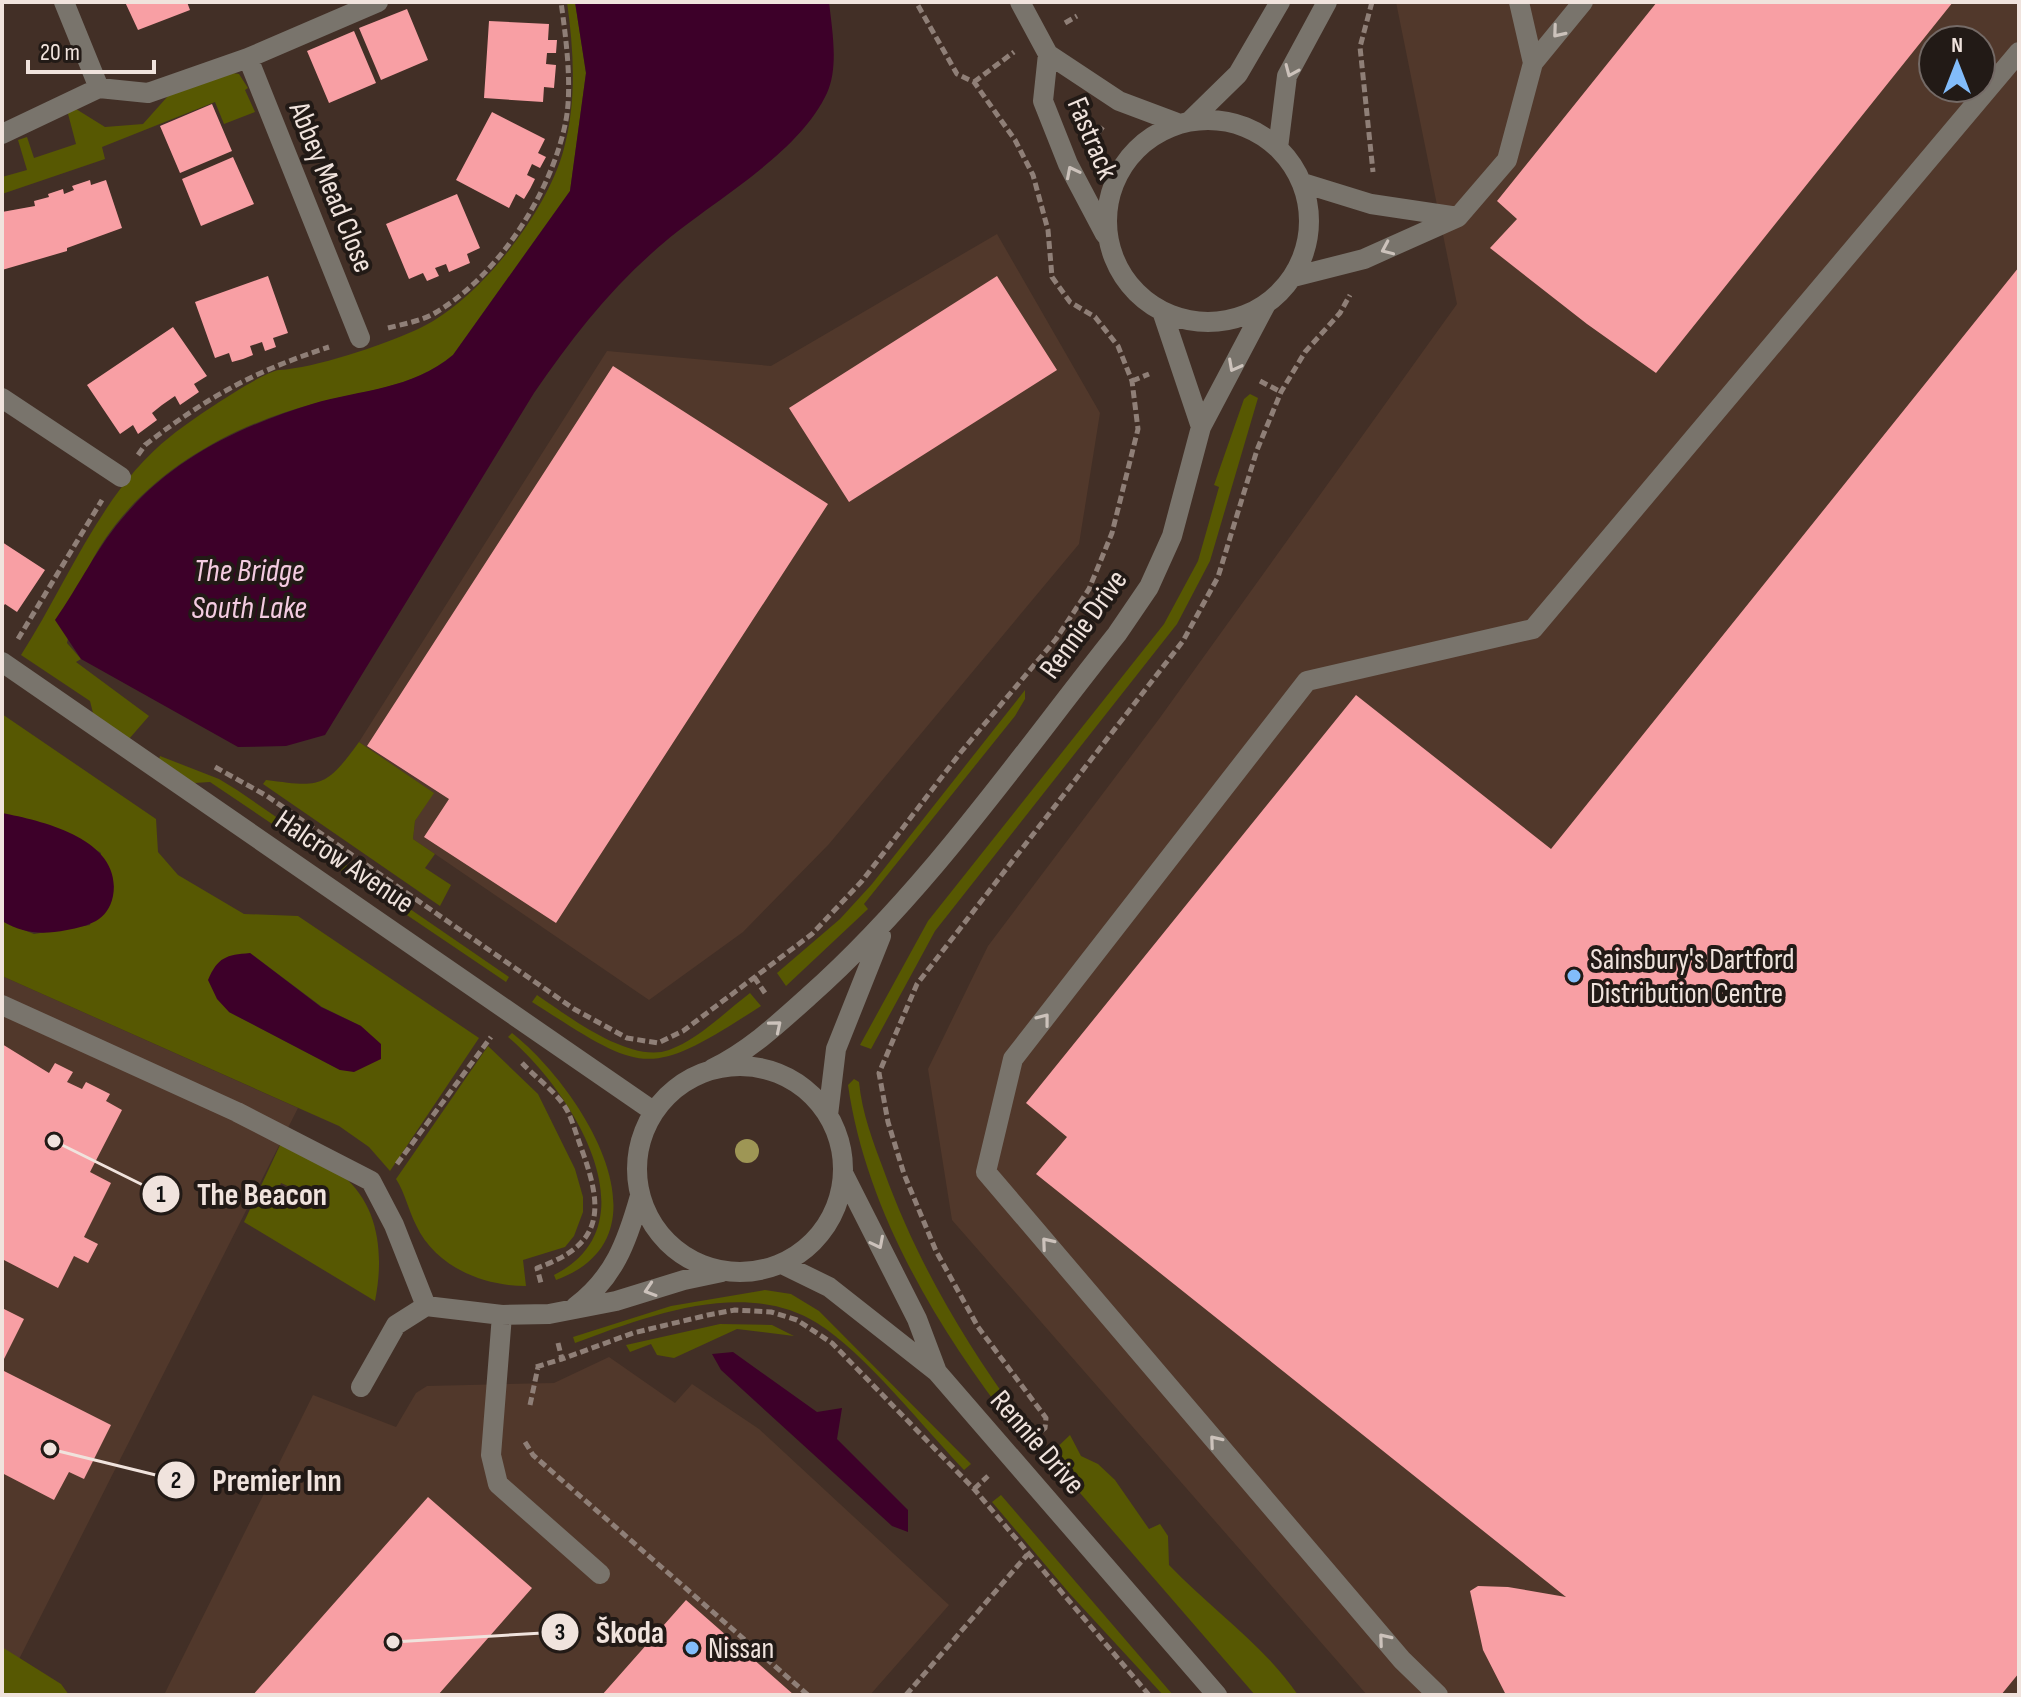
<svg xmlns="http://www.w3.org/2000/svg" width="2021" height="1697" font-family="'Sofia Sans Condensed',sans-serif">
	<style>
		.built { fill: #51382b; fill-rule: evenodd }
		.green { fill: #575802; fill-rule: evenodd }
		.water { fill: #3d0029 }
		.building { fill: #f89fa4 }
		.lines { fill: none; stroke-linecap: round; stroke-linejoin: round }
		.path { stroke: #8f7f77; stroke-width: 5; stroke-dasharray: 8 4; stroke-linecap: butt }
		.minor { stroke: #79746c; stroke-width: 20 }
		.tree { fill: #9e9655 }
		.oneway { stroke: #ccc2bb }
		.poi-dot { fill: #82bcfa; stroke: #221a16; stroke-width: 3 }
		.labels { text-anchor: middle; stroke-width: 8; stroke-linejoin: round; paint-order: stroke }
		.street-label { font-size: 30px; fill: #f0e3dd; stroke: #221a16 }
		.poi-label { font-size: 30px; fill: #f0e3dd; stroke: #221a16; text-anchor: start }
		.water-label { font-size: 32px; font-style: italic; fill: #f4cbe1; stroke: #221a16 }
		.leader { fill: none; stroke: #f0e3dd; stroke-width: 3 }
		.callout-dot { fill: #f0e3dd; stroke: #221a16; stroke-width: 3 }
		.mark-label { font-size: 24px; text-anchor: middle; font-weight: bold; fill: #111 }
		.callout-label { font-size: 32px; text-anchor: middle; font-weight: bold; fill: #f0e3dd; stroke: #221a16; stroke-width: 8; stroke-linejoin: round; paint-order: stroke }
	</style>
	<rect width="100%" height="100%" fill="#422f26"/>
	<!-- built -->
	<path class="built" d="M1396 2H2019V1695H1367L952 1220 928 1069 988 946 1159 719 1457 304ZM1933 40H1981V88H1933Z
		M997 234 1100 413 1079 544 829 844 743 932 649 1000 413 839 415 821 433 793 359 742 607 351 771 366Z
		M2 976 298 1108 12 1673 2 1666Z
		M609 1357 675 1403 692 1384 759 1429 949 1605 870 1695H164L313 1395 396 1427 416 1393 427 1386 554 1383Z"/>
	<!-- green -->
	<path class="green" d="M567 2H575L586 73 570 191 453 355C413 388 366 390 317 403 222 427 125 484 84 577 75 597 72 622 67 643L81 659 76 662 149 716 129 739 93 713 90 701 21 655C68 582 102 490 171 436 186 423 263 371 279 370 315 368 380 346 416 330 476 304 545 215 563 152 577 103 574 52 567 2Z
		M227 72 239 74 248 88 245 90 255 112 224 124 215 102 102 147 105 159 2 194V177L27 170 18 140 27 137 34 158 76 144 67 110 76 109 105 127 143 124 168 96Z
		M1250 394 1258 398 1210 561 1177 624 935 931 871 1049 860 1045 928 921 1164 624 1198 561 1219 487 1214 485 1244 399Z
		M1025 690V699L1015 716 864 904 868 909 786 986 777 973 840 919 872 884Z
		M2 714 156 819 158 852 178 875 244 914 298 916 479 1038 390 1171 369 1147 339 1126 2 976V921L34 934 90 925 101 853 75 836 2 813ZM250 953 322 1007 361 1026 340 1070 229 1012Z
		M359 742 434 793 415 821 413 839 435 854 425 868 451 885 440 906 263 784 266 780C320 787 325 789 359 742Z
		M160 756 219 779 237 790 509 977 506 982 210 782 194 783 159 759Z
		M750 993 761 1006C646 1080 645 1074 532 1002L537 995C568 1016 630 1064 669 1050 699 1039 725 1012 750 993Z
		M512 1033C576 1083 679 1235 556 1280L554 1275C657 1223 569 1088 508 1037Z
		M488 1046 538 1094 575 1169 583 1197V1212L574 1236 565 1247 523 1260 526 1286C482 1286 435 1266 416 1225 408 1209 405 1193 396 1179Z
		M854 1079 859 1082C862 1113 873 1142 884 1171 917 1262 964 1341 1021 1419L1013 1426C937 1328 866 1210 848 1085Z
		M281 1143C300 1154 325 1162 342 1175 380 1206 384 1256 375 1301L244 1222ZM281 1183 297 1190 290 1205 275 1198Z
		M765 1290 791 1294 819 1311 971 1464 964 1470C924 1428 864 1352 817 1323 745 1278 647 1316 575 1343L573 1337 671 1306Z
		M720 1324 772 1325 794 1336 737 1329 674 1358 657 1355 651 1344 630 1352 626 1345Z
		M1070 1435 1081 1456 1098 1464 1115 1480 1149 1529 1160 1524 1168 1536 1169 1565C1212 1610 1263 1644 1298 1695H1255L1048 1456Z
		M1001 1495 1173 1695H1163L1070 1594 992 1502Z
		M2 1647 61 1684 69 1695H2Z"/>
	<!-- water -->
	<path class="water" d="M575 2H829C832 29 839 67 827 93 796 159 705 204 652 253 606 294 569 342 534 393L325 735 286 746 238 747 81 659 55 620C79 586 98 545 126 514 175 457 241 426 312 404 362 389 411 390 453 355L570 191 586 73Z
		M2 813C44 821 123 840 113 896 108 921 88 926 67 930 42 935 25 934 2 921Z
		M250 953 321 1007 361 1026 381 1044V1059L354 1072 340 1070 229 1012 217 999 208 980C218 957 226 955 250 953Z
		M733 1352 817 1412 842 1408 837 1439 908 1510V1532L892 1526 721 1370 712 1354Z"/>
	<!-- building -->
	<path class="building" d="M125 2H187L190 10 138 30Z
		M1657 2H1953L1656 373 1587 324 1490 248 1517 219 1497 201Z
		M407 9 428 60 381 80 359 28Z
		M489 21 549 24 548 40H557L556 53H547L546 64 556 65 554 88 544 87 543 102 484 98Z
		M354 31 376 83 329 103 307 51Z
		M212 104 232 151 180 173 160 126Z
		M492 112 545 139 538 153 546 157 540 168 532 164 527 175 535 179 530 189 524 199 516 194 509 208 456 180Z
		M233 157 254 204 201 226 182 179Z
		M90 180 91 185 106 180 122 228 67 248V251L2 270V212L35 206 34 201 49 197 48 194 63 189 64 194 74 190 72 186Z
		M457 194 480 248 467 254 470 263 449 272 446 264 435 268 439 276 427 281 423 273 409 279 386 224Z
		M2019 267V1673L2001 1695H1506L1483 1650 1470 1591 1478 1586 1508 1587 1566 1597 1036 1174 1067 1137 1026 1103 1356 695 1551 849Z
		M268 276 288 333 273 338 276 347 265 351 262 342 250 346 253 355 243 359 232 362 229 353 215 358 195 302Z
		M997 276 1057 370 849 502 789 408Z
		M173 327 207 376 194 384 199 392 180 405 175 396 162 405 152 413 157 420 138 434 133 425 120 434 87 385Z
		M613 366 828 504 556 923 424 837 449 799 367 746Z
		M2 542 45 570 17 612 5 604 2 608Z
		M2 1044 49 1073 55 1063 73 1072 67 1082 82 1089 86 1082 110 1094 106 1101 122 1110 90 1172 111 1183 84 1237 98 1244 88 1263 74 1256 58 1288 2 1259Z
		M2 1308 24 1319 2 1363Z
		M2 1370 111 1425 84 1479 69 1472 54 1500 2 1473Z
		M428 1497 532 1588 438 1695H253Z
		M686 1600 794 1695H602Z"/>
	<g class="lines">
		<!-- path -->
		<path class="path" d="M1372 2 1360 47 1373 172
			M1065 23 1077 16
			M974 82 1014 52
			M1091 143 1104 125
			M388 328C403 324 422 321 435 313 498 276 550 195 565 125 573 90 566 38 561 2
			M1132 381 1149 374
			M1260 381 1281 392
			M138 455 145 445C207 397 255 371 329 347
			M18 639 102 500
			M215 767 267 796 574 1009 627 1038 658 1043 683 1031 812 934 862 881 961 752 1056 639 1089 589 1112 533 1138 429 1132 381 1118 346 1095 317 1070 302 1052 277 1048 230 1033 175 1015 140 974 82 957 74 916 2
			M754 977 765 993
			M522 1063C536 1078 559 1094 568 1112 574 1125 578 1140 583 1153 604 1212 602 1245 537 1268L541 1283
			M397 1164 491 1037
			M558 1343 562 1359 633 1333 708 1315 735 1310 771 1312 797 1320 832 1343 974 1489 1149 1695
			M536 1367 562 1359
			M530 1405 538 1367
			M1032 1438 1045 1428 1046 1418 978 1327 936 1251 904 1174 888 1122 879 1073 917 984 1183 641 1218 577 1257 450 1281 392 1305 352 1340 313 1350 295
			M525 1442 533 1455 808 1695
			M974 1489 988 1476
			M906 1695 1027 1555"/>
		<!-- minor -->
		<path class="minor" d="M1020 2 1048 54 1119 101 1175 122
			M1519 2 1533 63
			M1048 54 1043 101 1068 164 1105 234
			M248 58 360 338
			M99 88 148 93 248 58 378 2
			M1191 120 1238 74 1280 2
			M1107 221a101 101 0 1 1 202 0a101 101 0 1 1-202 0Z
			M2 134 99 88 64 2
			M1278 148 1287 76 1327 2
			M1303 183 1371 204 1458 217
			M1293 277 1364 259 1458 217 1507 160 1533 63 1583 2
			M2 398 121 477
			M1201 427 1266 304
			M2 662 653 1111
			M2 1005 237 1112 371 1181 394 1225 426 1306
			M637 1169a103 103 0 1 1 206 0a103 103 0 1 1-206 0Z
			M712 1069C749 1051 778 1024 809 996 927 891 1019 757 1117 634L1149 587 1172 536 1201 427 1162 311
			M828 1115 836 1049 881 936
			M843 1173 917 1319 937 1372
			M782 1264 829 1287 937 1372 1217 1695
			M575 1307C614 1278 627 1242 640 1196
			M502 1315 491 1455 498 1484 600 1574
			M361 1387 396 1325 426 1306 502 1315 549 1314 616 1301 684 1280 722 1272
			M1438 1695 1402 1660 986 1172 1013 1059 1307 681 1533 629 2019 52"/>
	</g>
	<!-- trees -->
	<circle class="tree" cx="747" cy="1151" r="12"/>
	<!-- one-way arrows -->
	<defs><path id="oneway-chevron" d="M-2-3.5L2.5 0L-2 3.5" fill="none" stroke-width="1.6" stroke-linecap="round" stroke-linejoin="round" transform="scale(2)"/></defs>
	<g class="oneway">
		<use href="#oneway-chevron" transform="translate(1558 32) rotate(130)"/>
		<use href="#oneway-chevron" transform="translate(1291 71) rotate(113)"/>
		<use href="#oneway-chevron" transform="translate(1072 172) rotate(-117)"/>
		<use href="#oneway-chevron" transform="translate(1387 249) rotate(156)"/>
		<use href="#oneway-chevron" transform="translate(1234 366) rotate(118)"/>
		<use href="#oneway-chevron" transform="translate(1044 1019) rotate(-52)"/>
		<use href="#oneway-chevron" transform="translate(776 1026) rotate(-40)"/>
		<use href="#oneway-chevron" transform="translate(878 1243) rotate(63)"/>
		<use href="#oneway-chevron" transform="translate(1047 1243) rotate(-130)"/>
		<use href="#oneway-chevron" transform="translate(650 1290) rotate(162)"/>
		<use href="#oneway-chevron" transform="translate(1215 1441) rotate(-130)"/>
		<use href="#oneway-chevron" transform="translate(1384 1639) rotate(-130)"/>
	</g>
	<!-- markers -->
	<g class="poi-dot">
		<circle cx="1574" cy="976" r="8"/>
		<circle cx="692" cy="1648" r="8"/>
	</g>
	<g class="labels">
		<!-- street labels -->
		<g class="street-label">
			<text transform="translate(1093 138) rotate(67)" y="10">Fastrack</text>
			<text transform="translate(332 187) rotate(68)" y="10">Abbey Mead Close</text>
			<text transform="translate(1083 624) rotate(-54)" y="10">Rennie Drive</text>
			<text transform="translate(345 861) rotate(34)" y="10">Halcrow Avenue</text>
			<text transform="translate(1038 1442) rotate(49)" y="10">Rennie Drive</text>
		</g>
		<!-- poi labels -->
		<g class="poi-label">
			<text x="1590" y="969">Sainsbury's Dartford<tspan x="1590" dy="34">Distribution Centre</tspan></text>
			<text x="708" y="1658">Nissan</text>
		</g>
		<!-- water labels -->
		<g class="water-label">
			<text x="249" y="581">The Bridge<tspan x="249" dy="37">South Lake</tspan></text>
		</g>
	</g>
	<!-- callouts -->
	<path class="leader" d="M54 1141L161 1194M50 1449L176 1480M393 1642L560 1632"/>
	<g class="callout-dot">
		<circle cx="54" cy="1141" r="8"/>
		<circle cx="50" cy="1449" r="8"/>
		<circle cx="393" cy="1642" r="8"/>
		<circle cx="161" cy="1194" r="20"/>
		<circle cx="176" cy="1480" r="20"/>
		<circle cx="560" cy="1632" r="20"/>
	</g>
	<g class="mark-label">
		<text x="161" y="1202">1</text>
		<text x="176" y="1488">2</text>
		<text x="560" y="1640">3</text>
	</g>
	<g class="callout-label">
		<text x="262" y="1205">The Beacon</text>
		<text x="277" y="1491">Premier Inn</text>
		<text x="630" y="1643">Škoda</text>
	</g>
	<!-- border -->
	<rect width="2021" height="1697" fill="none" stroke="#f0e3dd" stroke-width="8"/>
	<!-- north arrow -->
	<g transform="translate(1957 64)"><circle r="38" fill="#221a16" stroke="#746a66" stroke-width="2"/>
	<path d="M0-6L14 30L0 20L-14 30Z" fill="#82bcfa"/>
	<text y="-12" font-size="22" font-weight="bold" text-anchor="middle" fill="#f0e3dd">N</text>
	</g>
	<!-- scale -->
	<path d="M28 60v12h126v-12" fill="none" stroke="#f0e3dd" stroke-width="4"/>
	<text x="40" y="60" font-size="24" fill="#f0e3dd" stroke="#221a16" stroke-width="6" paint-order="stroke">20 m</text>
</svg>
